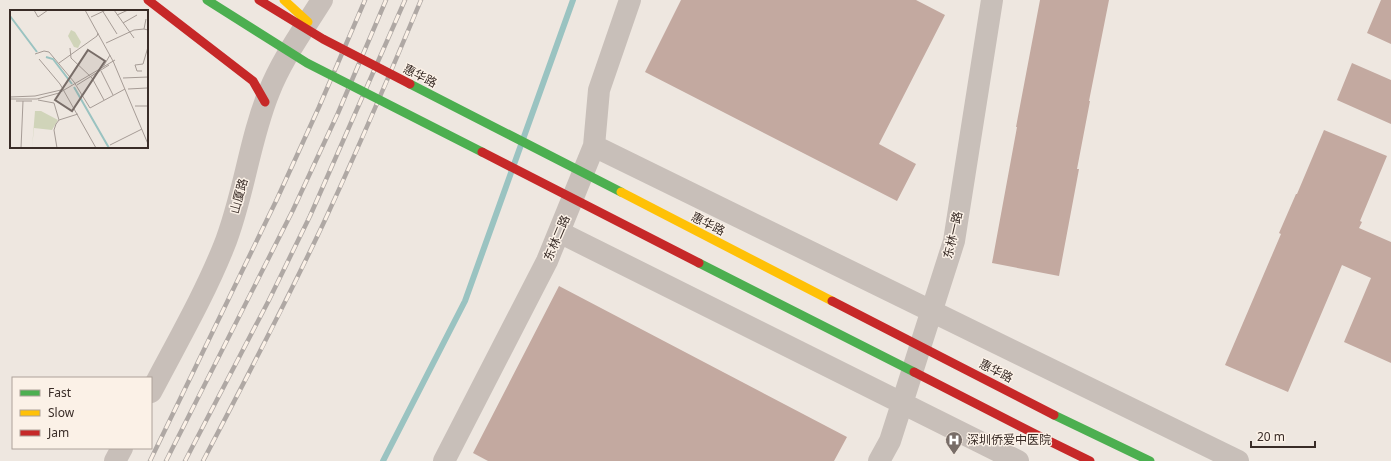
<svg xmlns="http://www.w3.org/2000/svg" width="1391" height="461" font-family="'Noto Sans','Noto Sans SC',sans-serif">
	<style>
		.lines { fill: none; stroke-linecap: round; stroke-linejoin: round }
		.stream { stroke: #9ac3c1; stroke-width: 6 }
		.building { fill: #c3a9a0 }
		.street { stroke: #c8bfb9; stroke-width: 22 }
		.fast { stroke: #4caf50; stroke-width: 9 }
		.slow { stroke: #ffc107; stroke-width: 9 }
		.jam { stroke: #c62828; stroke-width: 9 }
		.rail-casing { stroke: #afa8a4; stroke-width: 4.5 }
		.rail { stroke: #fbf1e7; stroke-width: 3; stroke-dasharray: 9; stroke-linecap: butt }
		.fast-bridge { stroke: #4caf50; stroke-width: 9 }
		.slow-bridge { stroke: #ffc107; stroke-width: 9 }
		.jam-bridge { stroke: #c62828; stroke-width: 9 }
		.labels { text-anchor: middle; stroke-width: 3; stroke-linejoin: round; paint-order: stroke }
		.street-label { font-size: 12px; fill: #392c27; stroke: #fbf1e7 }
		.poi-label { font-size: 12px; fill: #392c27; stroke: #fbf1e7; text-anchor: start }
		.inset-river { fill: none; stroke: #9ac3c1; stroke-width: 2 }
		.inset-road { fill: none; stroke: #a69c96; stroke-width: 1 }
		.view { fill: #786d68; fill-opacity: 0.15; stroke: #786d68; stroke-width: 2 }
		.inset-edge { fill: none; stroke: #392c27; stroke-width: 2 }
	</style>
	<rect width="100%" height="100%" fill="#eee7e0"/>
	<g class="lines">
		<!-- stream -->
		<path class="stream" d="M383 461 465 301 573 0"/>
	</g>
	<!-- building -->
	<path class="building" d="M681 0H916L945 15 879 144 916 164 897 201 645 72Z
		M1040 0H1109L1089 101H1090L1077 169H1079L1059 276 992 263 1017 127H1016Z
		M1381 0H1391V44L1367 33Z
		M1352 63 1391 80V124L1337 100Z
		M1324 130 1387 156 1360 221 1362 222 1359 228 1391 242V363L1344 342 1371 278 1342 265 1288 392 1225 365 1281 234 1279 233 1296 194H1297Z
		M559 286 847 437 834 461H488L473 453Z"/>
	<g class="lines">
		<!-- street -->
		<path class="street" d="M594 146 1238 461
			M559 232 1018 461
			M151 392C176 344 204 296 224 246 244 196 249 141 269 92 282 59 304 29 322 0
			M115 461 122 448
			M444 461 547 261 594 146 599 90 630 0
			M879 461 890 441 954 241 992 0"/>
		<!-- fast -->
		<path class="fast" d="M1054 415 1150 461"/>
		<!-- slow -->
		<path class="slow" d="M284 0 308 22"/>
		<!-- jam -->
		<path class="jam" d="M148 0 253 81 265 102
			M1043 438 1090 461"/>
		<!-- rail casing -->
		<g class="rail-casing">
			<path id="rail" d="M150 461 277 199 319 107 365 0
				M166 461 293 210 338 113 386 0
				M185 461 269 300 310 216 405 0
				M203 461C245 381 287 301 325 220 359 147 390 74 421 0"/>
		</g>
		<!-- rail -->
		<use href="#rail" class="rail"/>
		<!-- fast-bridge -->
		<path class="fast-bridge" d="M207 0 307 63 482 152
			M410 84 621 192
			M699 263 914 372"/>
		<!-- slow-bridge -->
		<path class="slow-bridge" d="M621 192 832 301"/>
		<!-- jam-bridge -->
		<path class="jam-bridge" d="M259 0 323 39 410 84
			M482 152 699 263
			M832 301 1054 415
			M914 372 1043 438"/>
	</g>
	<!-- icons -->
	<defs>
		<g id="hospital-pin" transform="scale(0.9)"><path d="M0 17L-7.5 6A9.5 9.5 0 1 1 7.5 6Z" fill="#786d68" stroke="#fbf1e7"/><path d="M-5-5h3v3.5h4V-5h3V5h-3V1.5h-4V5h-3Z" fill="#fff"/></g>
	</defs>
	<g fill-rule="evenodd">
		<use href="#hospital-pin" x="954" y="440"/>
	</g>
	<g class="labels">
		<!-- street labels -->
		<g class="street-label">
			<text transform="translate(420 76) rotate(27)" y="4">惠华路</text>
			<text transform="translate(239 196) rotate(-75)" y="4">山厦路</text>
			<text transform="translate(708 224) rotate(27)" y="4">惠华路</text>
			<text transform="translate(953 235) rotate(-77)" y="4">东林一路</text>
			<text transform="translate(557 238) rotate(-67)" y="4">东林二路</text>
			<text transform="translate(996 371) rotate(27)" y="4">惠华路</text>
		</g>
		<!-- poi labels -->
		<g class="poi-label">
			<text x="967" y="444">深圳侨爱中医院</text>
		</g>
	</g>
	<!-- overview -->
	<g transform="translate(10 10)">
		<rect width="138" height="138" fill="#eee7e0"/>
		<path d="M61 20 65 22 71 32 68 38 64 37 58 26ZM25 101H31L48 110 42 120 24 118 22 138Z" fill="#d0d4b9"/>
		<path class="inset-river" d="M0 6 27 42M36 47 43 49 62 74M64 77 99 138"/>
		<path class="inset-road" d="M24 0 28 7 38 0M75 0 103 51 138 134M92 0 107 24M104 0 124 28M107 5 118 0M81 7 96 0M136 9 134 19 138 20M113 13 127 5M96 33 124 20 134 19M60 38 61 48 82 68 94 90M25 44 34 41 39 42 64 72 80 98 115 79M29 49 50 74 86 138M49 53 87 26 88 23M93 57 100 45M91 61 103 85M132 61H127L125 55 133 54 138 37M113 68 138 67M67 75 99 55M118 79 137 78M0 87 25 86 51 80M0 89H27L49 83 105 50M28 90 44 93 49 110M6 91H22M125 96H138M100 135 132 119M11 138 13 91M47 138 44 120 46 114 49 110 68 104"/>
		<path class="view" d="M78 40 95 51 62 101 45 90Z"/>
		<rect width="138" height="138" class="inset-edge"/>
	</g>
	<!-- legend -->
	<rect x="12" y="377" width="140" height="72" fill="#fbf1e7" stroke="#ada29a"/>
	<rect x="20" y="390" width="20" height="6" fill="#4caf50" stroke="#ada29a"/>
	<text x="48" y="397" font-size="12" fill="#392c27">Fast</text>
	<rect x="20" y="410" width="20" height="6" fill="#ffc107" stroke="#ada29a"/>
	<text x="48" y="417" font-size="12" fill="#392c27">Slow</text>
	<rect x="20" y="430" width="20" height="6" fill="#c62828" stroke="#ada29a"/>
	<text x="48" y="437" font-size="12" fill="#392c27">Jam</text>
	<!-- scale -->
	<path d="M1251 441v6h64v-6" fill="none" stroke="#392c27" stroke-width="2"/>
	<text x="1257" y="441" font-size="12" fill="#392c27" stroke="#fbf1e7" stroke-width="3" paint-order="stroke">20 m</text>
</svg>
